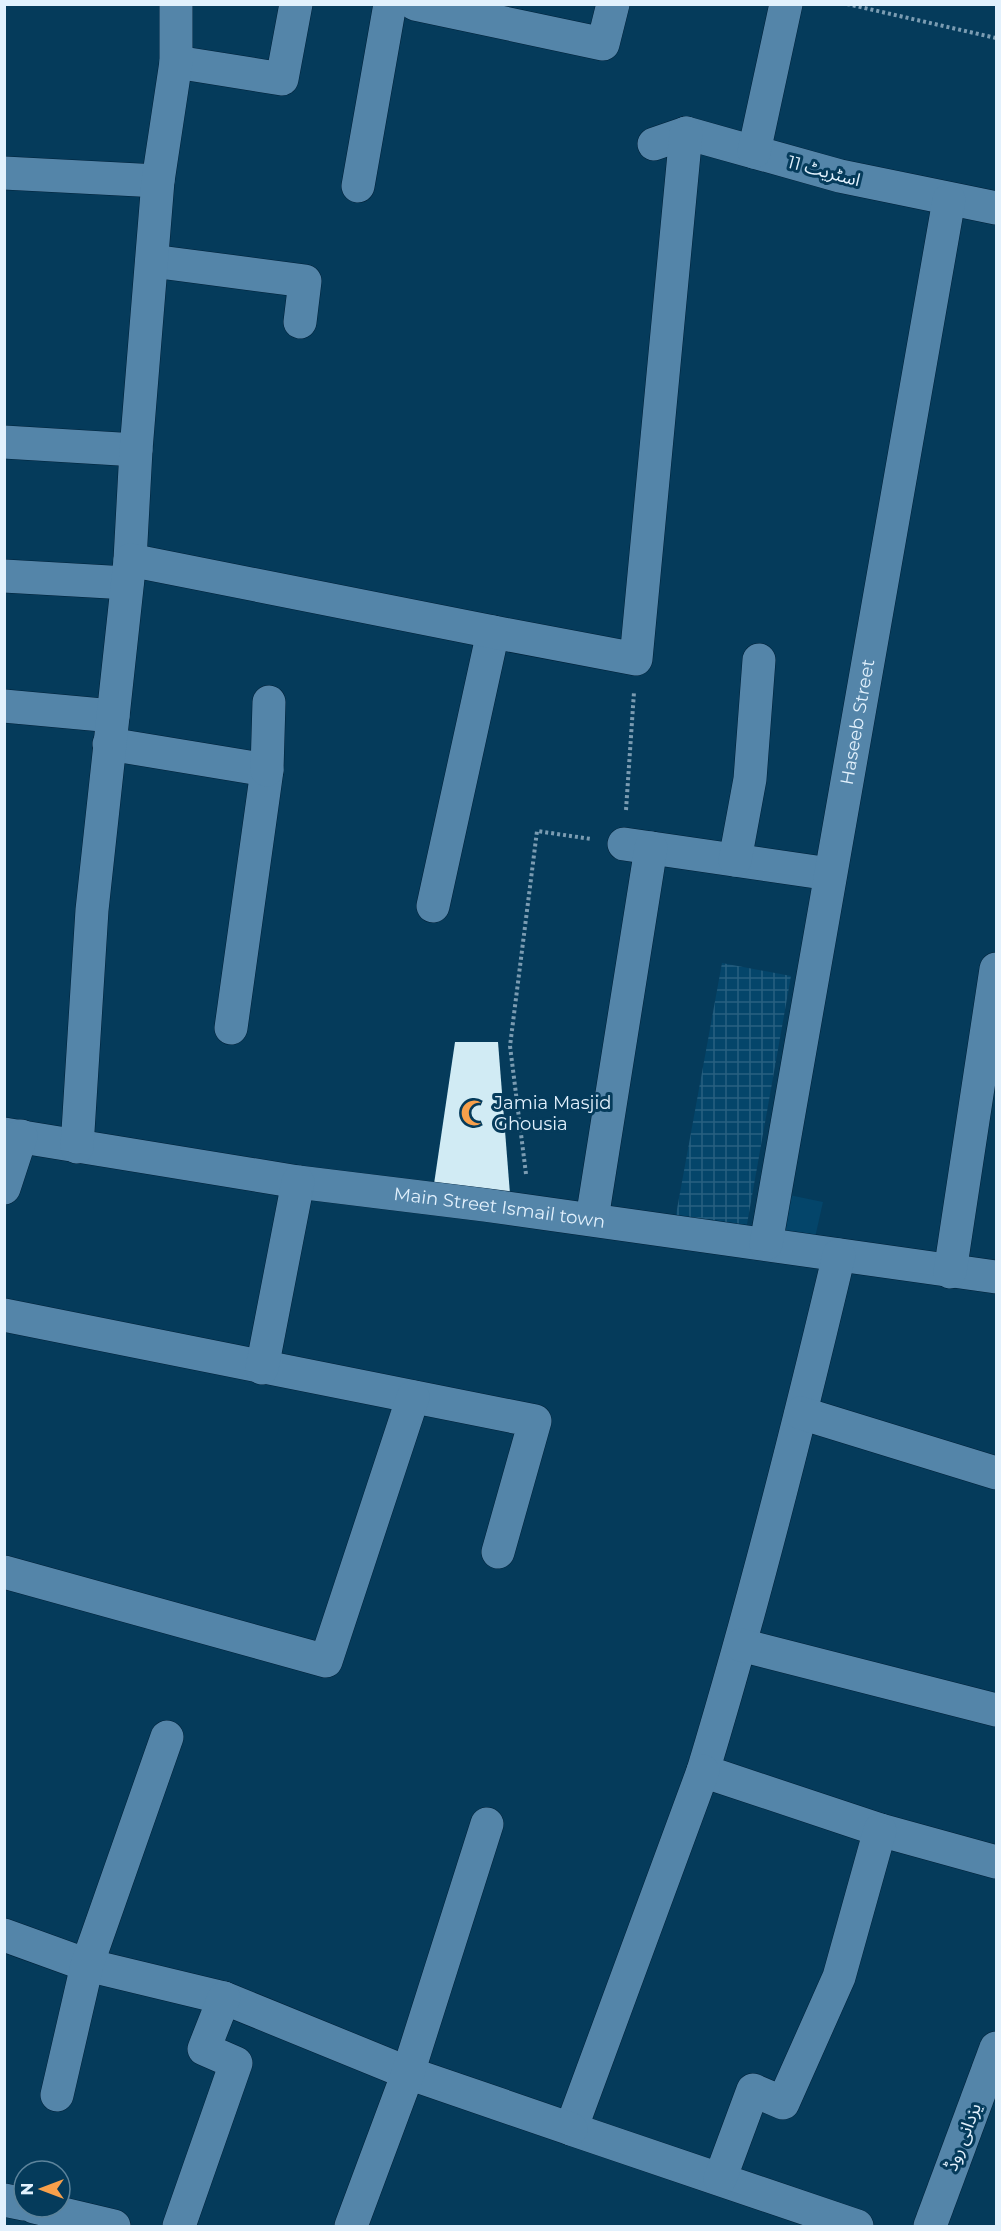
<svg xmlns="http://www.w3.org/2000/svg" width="1001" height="2231" font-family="Montserrat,'Noto Sans Arabic',sans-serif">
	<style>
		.built { fill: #04456a }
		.industrial { fill: url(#industrial-grid) }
		.building { fill: #d1ebf4 }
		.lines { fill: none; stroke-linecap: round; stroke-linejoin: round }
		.minor-casing { stroke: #002139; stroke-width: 34 }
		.path { stroke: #7b9cb2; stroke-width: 4; stroke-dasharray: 3 3; stroke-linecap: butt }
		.minor { stroke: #5485a9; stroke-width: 33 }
		.labels { text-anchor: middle; stroke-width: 6; stroke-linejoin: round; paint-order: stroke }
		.street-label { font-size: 18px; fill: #e2f1fd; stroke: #053b5b }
		.poi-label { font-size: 18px; fill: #e2f1fd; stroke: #053b5b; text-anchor: start }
	</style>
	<defs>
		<pattern id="industrial-grid" width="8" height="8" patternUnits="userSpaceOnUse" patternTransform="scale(1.5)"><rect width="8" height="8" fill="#04456a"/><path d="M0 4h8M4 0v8" fill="none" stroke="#286080"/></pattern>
	</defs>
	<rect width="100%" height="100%" fill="#053b5b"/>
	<!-- built -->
	<path class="built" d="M775 1192 823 1202 812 1251 766 1244Z"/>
	<!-- industrial -->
	<path class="industrial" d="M722 963 791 976 744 1241 673 1231Z"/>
	<!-- building -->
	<path class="building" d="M455 1042H498L510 1194 434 1184Z"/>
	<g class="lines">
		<!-- minor casing -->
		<g class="minor-casing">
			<g id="minor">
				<path d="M415 4 603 44 613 4"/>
				<path d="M176 62 282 79 296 4"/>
				<path d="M654 144 686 133 840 176 996 208"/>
				<path d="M754 152 786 4"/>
				<path d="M4 173 158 181"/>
				<path d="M358 186 390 4"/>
				<path d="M152 261 305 281 300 322"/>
				<path d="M4 442 136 450"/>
				<path d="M130 560 136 450 158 181 176 62V4"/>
				<path d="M4 576 127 583"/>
				<path d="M4 706 113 716"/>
				<path d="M109 744 267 770 231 1028"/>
				<path d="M267 770 269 702"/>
				<path d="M624 844 830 874"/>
				<path d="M735 860 750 779 759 660"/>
				<path d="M433 906 493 632"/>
				<path id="s1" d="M4 1134 298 1182 485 1205 996 1277"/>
				<path d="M77 1147 92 910 130 560 493 632 636 659 686 133"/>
				<path d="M4 1188 21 1136"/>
				<path d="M592 1219 651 848"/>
				<path id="s2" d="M766 1244 949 200"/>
				<path d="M839 1255C798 1428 755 1600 703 1771L880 1830 996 1862"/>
				<path d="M950 1272 996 969"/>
				<path d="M4 1315 535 1421 498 1552"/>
				<path d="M262 1368 298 1182"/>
				<path d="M801 1413 996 1473"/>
				<path d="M4 1572 326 1661 413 1397"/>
				<path d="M741 1645 996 1710"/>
				<path d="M703 1771 571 2129 857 2226"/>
				<path d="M4 1935 87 1965 224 1998 408 2073 571 2129"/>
				<path d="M57 2095 87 1965 167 1737"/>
				<path d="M720 2179 753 2090 783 2103 839 1977 880 1830"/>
				<path d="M4 2200 24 2204"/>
				<path d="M34 2207 114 2226"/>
				<path d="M179 2226 236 2063 204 2049 224 1998"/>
				<path d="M351 2226 408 2073 487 1824"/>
				<path d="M930 2226 996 2048"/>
			</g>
		</g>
		<!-- path -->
		<path class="path" d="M847 4 996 38
			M626 810 634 692
			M526 1174 510 1046 537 831 591 839"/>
		<!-- minor -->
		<use href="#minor" class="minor"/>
	</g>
	<!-- icons -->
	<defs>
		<g id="mosque-bare" transform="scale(2.07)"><path d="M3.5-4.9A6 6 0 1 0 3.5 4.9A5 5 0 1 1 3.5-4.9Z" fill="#f8a04b" stroke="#053b5b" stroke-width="2.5" paint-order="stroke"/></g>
	</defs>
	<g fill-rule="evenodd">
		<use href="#mosque-bare" x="474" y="1113"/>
	</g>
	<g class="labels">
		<!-- street labels -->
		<g class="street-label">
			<text transform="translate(824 171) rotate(15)" y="6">اسٹریٹ 11</text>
			<text dy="6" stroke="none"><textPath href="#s2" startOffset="530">Haseeb Street</textPath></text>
			<text dy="6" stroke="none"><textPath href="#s1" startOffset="501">Main Street Ismail town</textPath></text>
			<text transform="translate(963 2137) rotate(-69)" y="6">یزدانی روڈ</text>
		</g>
		<!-- poi labels -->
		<g class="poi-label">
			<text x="494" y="1109">Jamia Masjid<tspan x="494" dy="21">Ghousia</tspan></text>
		</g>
	</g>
	<!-- border -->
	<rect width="1001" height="2231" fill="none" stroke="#e2f1fd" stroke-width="12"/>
	<!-- north arrow -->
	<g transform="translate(42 2189) rotate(270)"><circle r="28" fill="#053b5b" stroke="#5d849c" stroke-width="1.5"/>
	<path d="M0-4.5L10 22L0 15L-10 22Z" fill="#f8a04b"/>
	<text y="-9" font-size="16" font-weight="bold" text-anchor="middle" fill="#e2f1fd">N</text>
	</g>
</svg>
